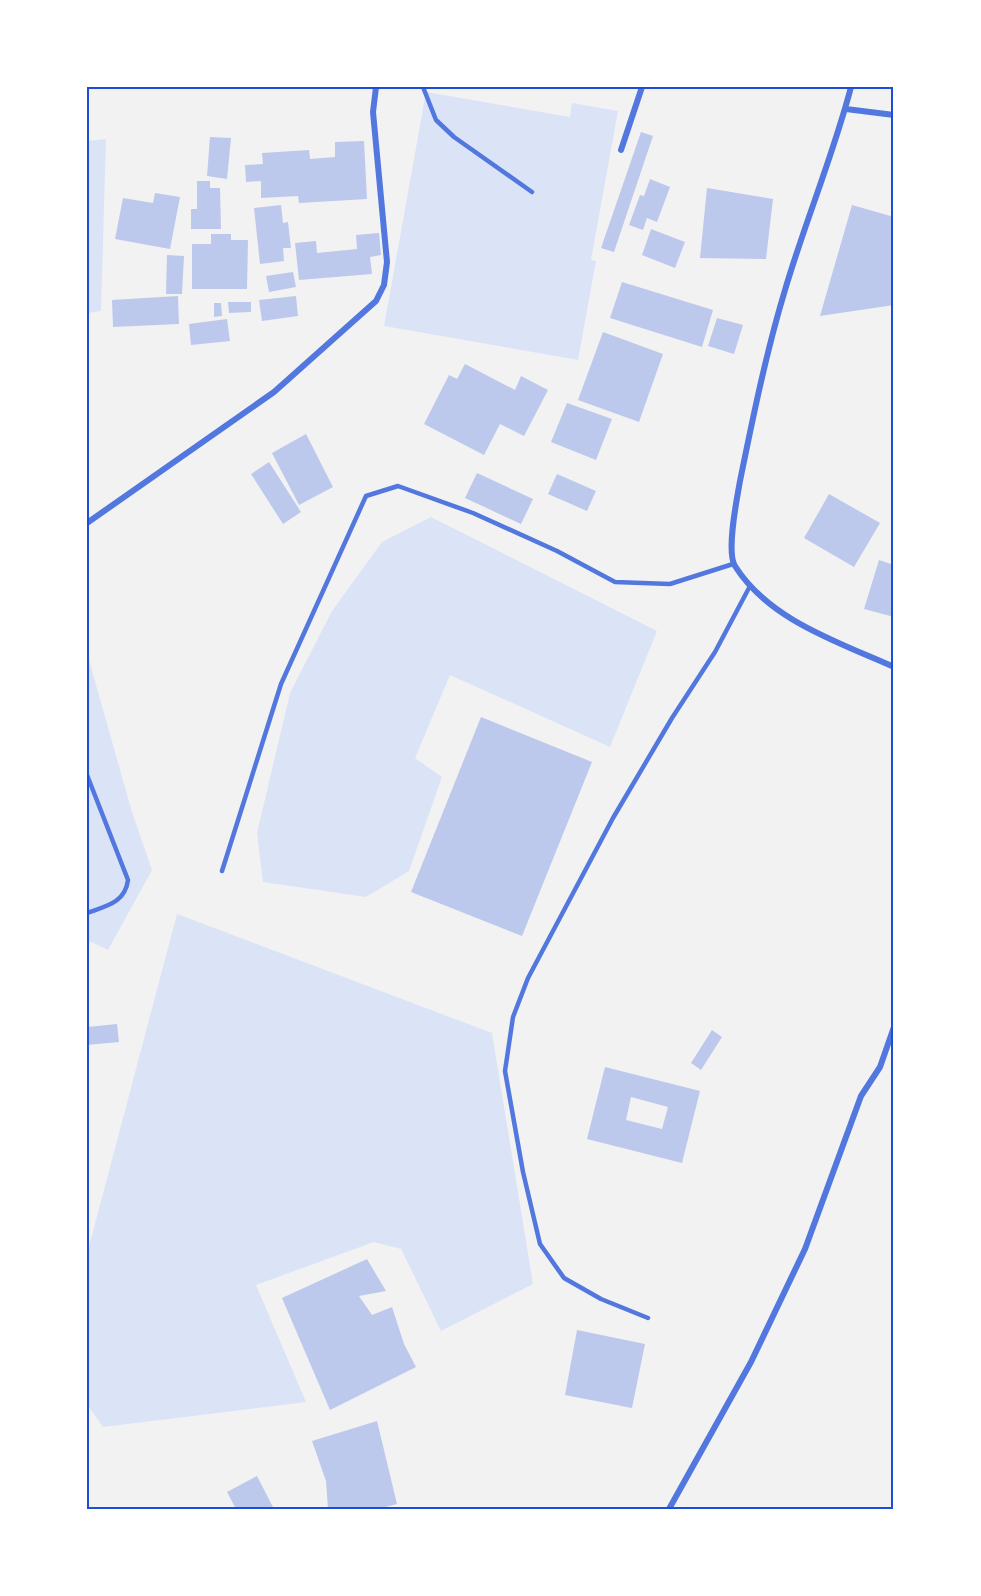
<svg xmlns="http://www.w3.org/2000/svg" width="981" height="1596" font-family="'Space Grotesk',sans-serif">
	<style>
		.green { fill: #dbe4f7 }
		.building { fill: #bdc9ec; fill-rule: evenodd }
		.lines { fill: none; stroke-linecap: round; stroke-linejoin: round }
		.service { stroke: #5277de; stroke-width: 4.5 }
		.minor { stroke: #5277de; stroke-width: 6 }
		.neatline { fill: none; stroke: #1d4ed8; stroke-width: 2 }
	</style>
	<rect width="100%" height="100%" fill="#f2f2f2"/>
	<!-- green -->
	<path class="green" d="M426 92 570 117 572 103 618 111 591 260 596 261 578 360 384 326Z
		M106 139 101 311 87 313V141Z
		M431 517 657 631 610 747 450 675 415 758 442 777 409 871 366 897 263 882 257 833 290 693 332 611 382 542Z
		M87 653 132 812 152 870 108 950 87 940Z
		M177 914 492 1033 533 1284 441 1331 401 1249 374 1242 256 1285 306 1402 103 1427 87 1404V1254Z"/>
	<!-- building -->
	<path class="building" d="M641 132 653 136 614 252 601 248Z
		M210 137 231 138 227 179 207 176Z
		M364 141 367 199 299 203 298 196 261 198V181L246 182 245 165 263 164 262 153 309 150 310 159 335 157V142Z
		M650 179 670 187 657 222 647 218 643 230 629 225 640 195 644 196Z
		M197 181H210V188H220L221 229H191V209H197Z
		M707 188 773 199 766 259 700 258Z
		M155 193 180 197 170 249 115 239 123 198 153 203Z
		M281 205 283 223 288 222 291 248H283L284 261 260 264 254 208Z
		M852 205 894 217 891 239 894 240V305L820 316Z
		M651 229 685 242 675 268 642 255Z
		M379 233 381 255 370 257 372 274 299 280 295 243 316 241 317 253 357 249 356 235Z
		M211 234H231V240H248L247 289H192V244H211Z
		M167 255 184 256 182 294H166Z
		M293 272 296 287 269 292 266 276Z
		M622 282 713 310 702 347 610 318Z
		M178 296 179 324 113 327 112 300Z
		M296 296 298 316 262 321 259 300Z
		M228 302H251V312L229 313Z
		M214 303H221L222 316 214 317Z
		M717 318 743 325 734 354 708 346Z
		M227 319 230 341 191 345 189 324Z
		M603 332 663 354 639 422 578 400Z
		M465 364 515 390 521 376 548 390 524 436 500 424 484 455 424 424 449 375 457 379Z
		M567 403 612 419 596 460 551 442Z
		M306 434 333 487 299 505 272 453Z
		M269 462 301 512 283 524 251 474Z
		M477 473 533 499 521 524 465 498Z
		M557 474 596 491 587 511 548 494Z
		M829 494 880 523 854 567 804 538Z
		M879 560 894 565V617L864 609Z
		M481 717 592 762 522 936 411 892Z
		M117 1024 119 1042 87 1045V1027Z
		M712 1030 722 1037 701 1070 691 1063Z
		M605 1067 700 1091 682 1163 587 1139ZM631 1097 668 1107 662 1129 626 1120Z
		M367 1259 386 1291 359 1296 372 1315 392 1307 404 1344 416 1367 330 1410 282 1298Z
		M577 1330 645 1344 632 1408 565 1395Z
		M377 1421 397 1504 378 1509H328L326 1481 312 1441Z
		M257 1476 274 1509H236L227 1492Z"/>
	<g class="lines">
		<!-- service -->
		<path class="service" d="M423 87 436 120 454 137 532 192
			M87 775 128 880C125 903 106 906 87 913
			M222 871 281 684 366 496 398 486 473 513 557 551 615 582 670 584 733 564
			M648 1318 601 1299 564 1278 540 1244 523 1172 505 1071 513 1017 528 978 613 818 672 718 715 652 750 586"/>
		<!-- minor -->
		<path class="minor" d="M851 87C833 156 805 222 785 290 766 353 753 417 740 481 737 498 726 552 735 566 769 620 838 642 894 667
			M846 109 894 115
			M621 150 642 87
			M87 523 274 392 376 301 384 285 387 262 373 112 376 87
			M669 1509 751 1362 805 1249 861 1096 880 1067 894 1027"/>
	</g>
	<!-- border -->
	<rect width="981" height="1596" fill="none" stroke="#ffffff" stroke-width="177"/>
	<rect x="88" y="88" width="804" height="1420" class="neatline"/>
</svg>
